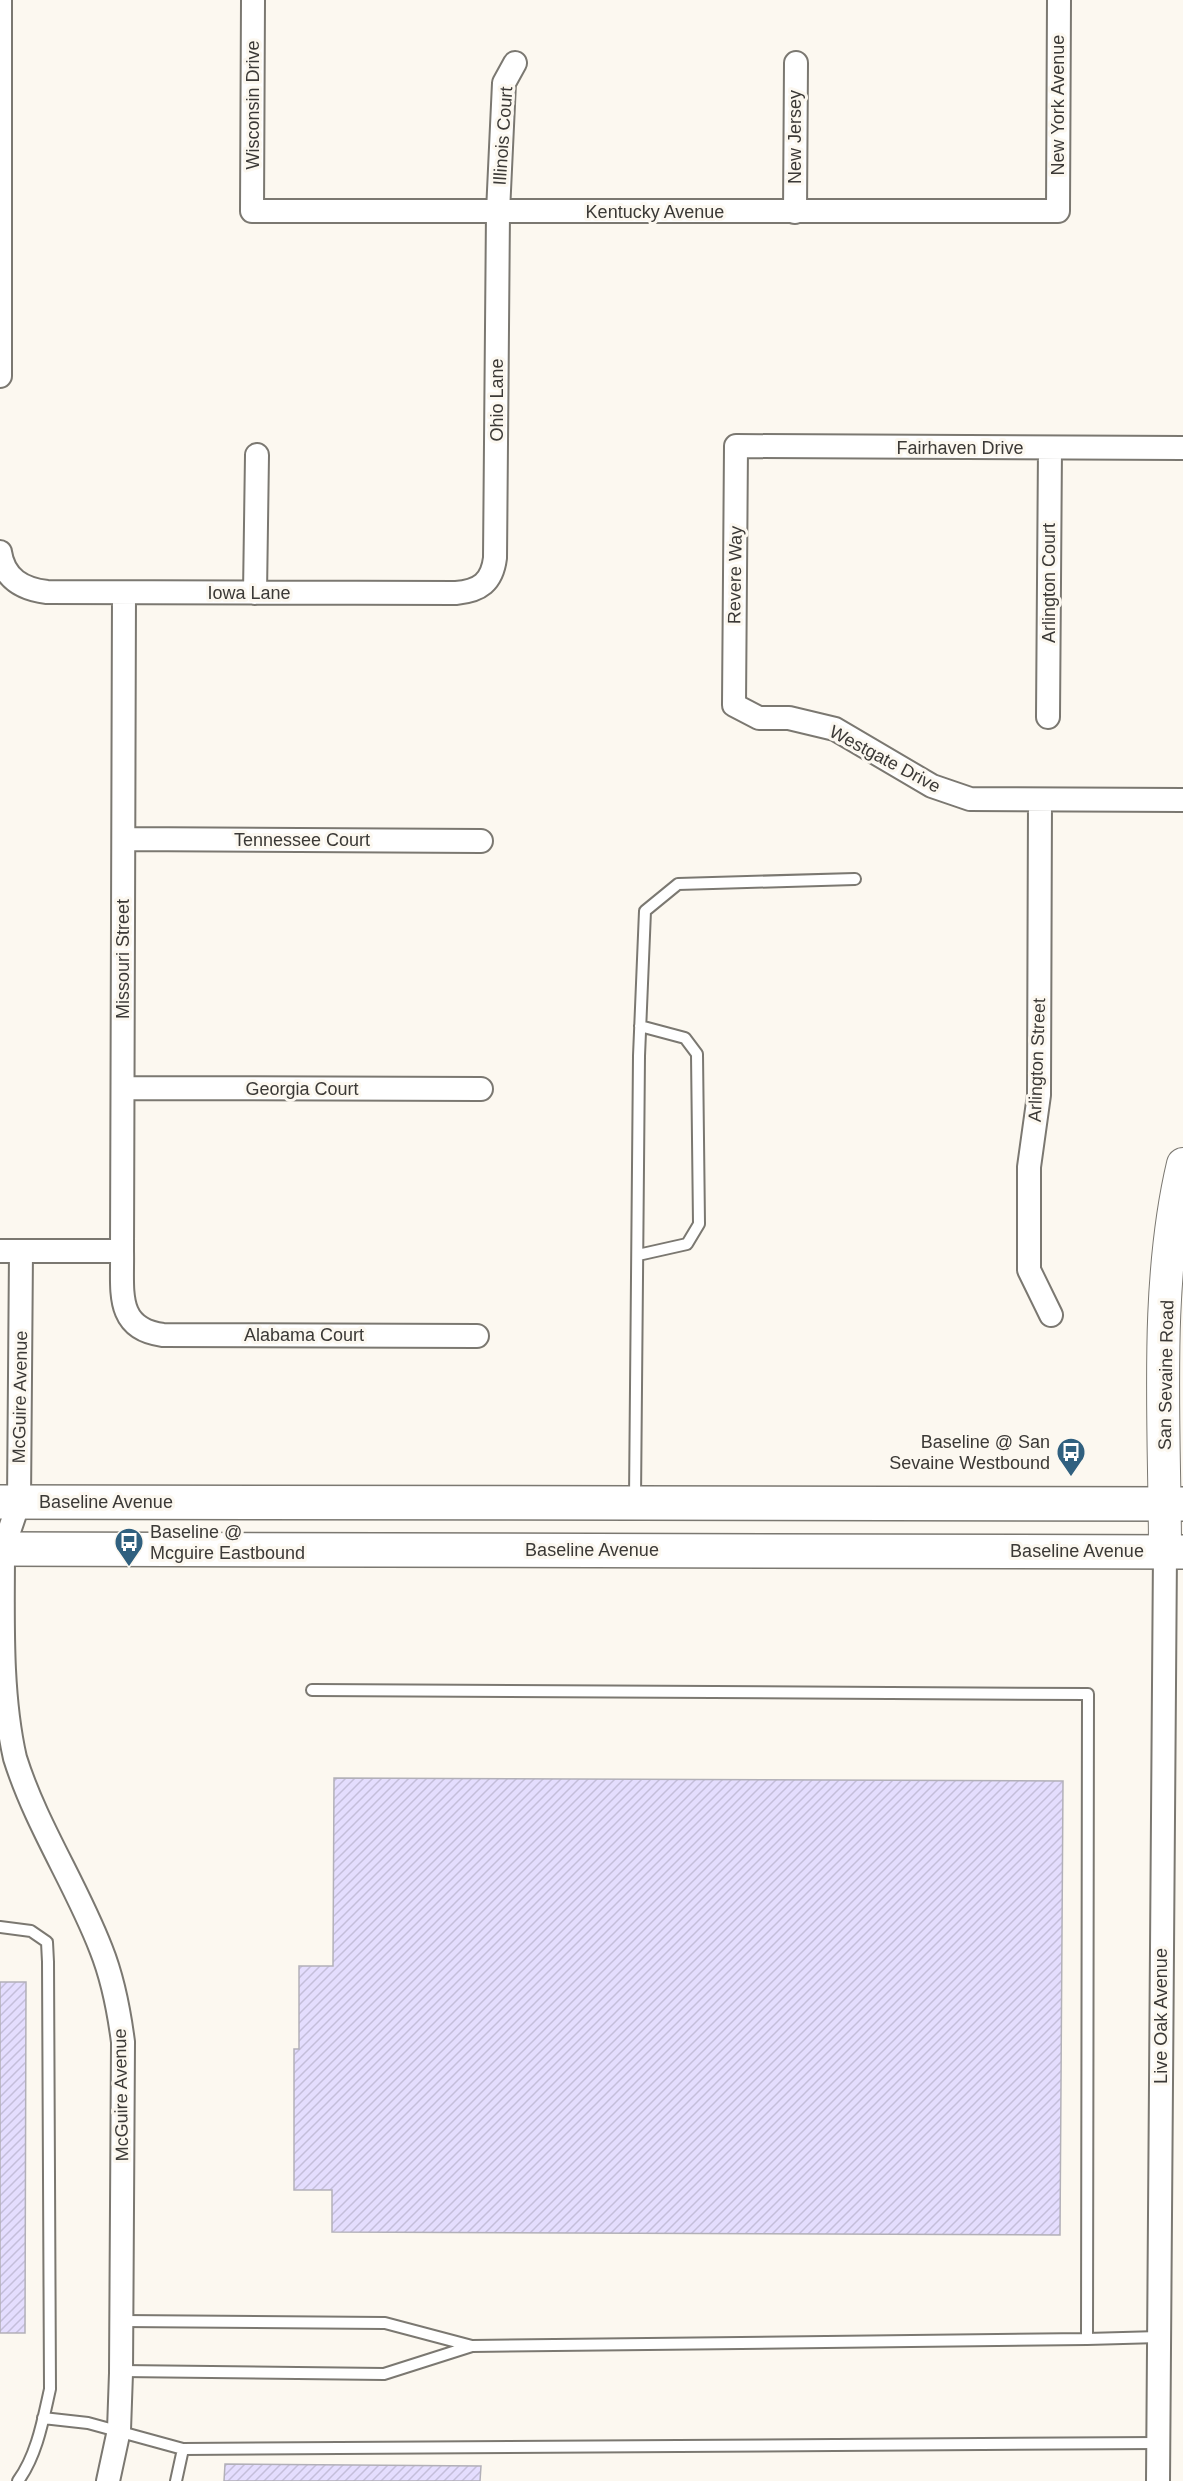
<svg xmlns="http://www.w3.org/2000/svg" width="1183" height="2481" font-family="Helvetica,sans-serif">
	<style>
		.building { fill: url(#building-hatch); stroke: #b2b0b8; stroke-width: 1.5 }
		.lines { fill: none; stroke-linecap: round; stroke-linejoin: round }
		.lane-casing { stroke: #7b7871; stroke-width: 14 }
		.street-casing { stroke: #7b7871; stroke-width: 26 }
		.secondary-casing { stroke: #7b7871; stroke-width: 34 }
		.primary-casing { stroke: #7b7871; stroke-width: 36 }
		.lane { stroke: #fff; stroke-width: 10 }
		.street { stroke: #fff; stroke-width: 22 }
		.secondary { stroke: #fff; stroke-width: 32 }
		.primary { stroke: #fff; stroke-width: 33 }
		.labels { text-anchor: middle; stroke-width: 6; stroke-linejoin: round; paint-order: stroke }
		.street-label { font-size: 18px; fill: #3b3936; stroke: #fcf8f0 }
		.poi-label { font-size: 18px; fill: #3b3936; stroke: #fcf8f0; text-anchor: end }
	</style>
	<defs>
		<pattern id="building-hatch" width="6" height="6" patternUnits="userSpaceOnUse" patternTransform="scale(1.5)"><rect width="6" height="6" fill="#e4ddfe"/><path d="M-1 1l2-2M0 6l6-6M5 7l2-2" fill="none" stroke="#c4beda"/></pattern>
	</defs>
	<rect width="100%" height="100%" fill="#fcf8f0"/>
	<!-- building -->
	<path class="building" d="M334 1778 1063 1781 1060 2235 332 2232V2190H294V2049H299V1966H333Z
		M0 1982H26L25 2333H0Z
		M225 2464 481 2466 480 2481H224Z"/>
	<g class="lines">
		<!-- lane casing -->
		<g class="lane-casing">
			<path id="lane" d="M638 1255 687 1244 699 1224 697 1054 685 1038 640 1026
				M635 1499 639 1056 645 911 678 884 855 879
				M0 1927 31 1931 47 1942 48 1962 50 2389C43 2420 37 2455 18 2481
				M122 2321 385 2323 472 2346 1087 2339 1088 1694 312 1690
				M1087 2339 1159 2337
				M121 2371 384 2374 472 2346
				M43 2418 88 2423 183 2449
				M176 2481 183 2449 1158 2443"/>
		</g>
		<!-- street casing -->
		<g class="street-casing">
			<path id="street" d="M253 0 252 211H1058L1059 0
				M795 212 796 63
				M0 376V0
				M1183 448 736 446 734 705 759 718H789L835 729 932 786 970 799 1183 800
				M0 552C4 579 23 589 47 592L456 593C480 591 492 582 495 558L498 212 504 83 515 63
				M124 593 122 1251C123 1289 114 1329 163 1335L477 1336
				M255 593 257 455
				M1048 717 1050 448
				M1040 800 1039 1095 1029 1167V1270L1051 1315
				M124 839 481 841
				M123 1088 481 1089
				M0 1251H122
				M0 1539 3 1549C3 1617 0 1692 15 1758 36 1825 76 1884 101 1949 113 1979 119 2011 123 2042L121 2373 119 2430 108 2481
				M3 1549 19 1502 21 1251
				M1158 2481 1165 1552"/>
		</g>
		<!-- secondary casing -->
		<g class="secondary-casing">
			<path id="secondary" d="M1165 1552C1165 1427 1154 1286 1183 1164"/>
		</g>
		<!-- primary casing -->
		<g class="primary-casing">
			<path id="primary" d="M0 1502 1183 1504
				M0 1549 1183 1552"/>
		</g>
		<!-- lane -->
		<use href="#lane" class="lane"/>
		<!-- street -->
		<use href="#street" class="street"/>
		<!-- secondary -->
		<use href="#secondary" class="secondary"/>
		<!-- primary -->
		<use href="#primary" class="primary"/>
	</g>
	<!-- icons -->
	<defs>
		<g id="bus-pin" transform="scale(1.5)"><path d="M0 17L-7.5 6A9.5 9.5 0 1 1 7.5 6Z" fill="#30607f" stroke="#fcf8f0"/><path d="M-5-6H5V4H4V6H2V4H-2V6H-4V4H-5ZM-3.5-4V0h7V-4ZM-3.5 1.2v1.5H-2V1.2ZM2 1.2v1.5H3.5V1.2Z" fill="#fff"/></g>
	</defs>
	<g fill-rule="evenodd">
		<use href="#bus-pin" x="1071" y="1452"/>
		<use href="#bus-pin" x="129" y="1542"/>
	</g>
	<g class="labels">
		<!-- street labels -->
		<g class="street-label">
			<text transform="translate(253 105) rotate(-90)" y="6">Wisconsin Drive</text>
			<text transform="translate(1058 105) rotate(-90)" y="6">New York Avenue</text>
			<text transform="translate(503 136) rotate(-86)" y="6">Illinois Court</text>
			<text transform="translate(795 137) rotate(-90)" y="6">New Jersey</text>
			<text x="655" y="218">Kentucky Avenue</text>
			<text transform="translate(497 400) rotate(-90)" y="6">Ohio Lane</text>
			<text x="960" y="454">Fairhaven Drive</text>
			<text transform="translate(735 575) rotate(-89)" y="6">Revere Way</text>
			<text transform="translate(1049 583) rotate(-90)" y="6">Arlington Court</text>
			<text x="249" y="599">Iowa Lane</text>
			<text transform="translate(885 759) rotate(28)" y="6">Westgate Drive</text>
			<text x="302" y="846">Tennessee Court</text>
			<text transform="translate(123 959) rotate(-90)" y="6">Missouri Street</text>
			<text transform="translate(1037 1060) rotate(-88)" y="6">Arlington Street</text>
			<text x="302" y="1095">Georgia Court</text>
			<text x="304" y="1341">Alabama Court</text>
			<text transform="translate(1166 1375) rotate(-89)" y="6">San Sevaine Road</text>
			<text transform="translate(20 1397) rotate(-89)" y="6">McGuire Avenue</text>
			<text x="106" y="1508">Baseline Avenue</text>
			<text x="592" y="1556">Baseline Avenue</text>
			<text x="1077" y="1557">Baseline Avenue</text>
			<text transform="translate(1161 2016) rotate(-90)" y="6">Live Oak Avenue</text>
			<text transform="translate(121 2095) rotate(-91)" y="6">McGuire Avenue</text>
		</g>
		<!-- poi labels -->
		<g class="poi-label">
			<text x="1050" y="1448">Baseline @ San<tspan x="1050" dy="21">Sevaine Westbound</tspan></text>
			<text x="150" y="1538" text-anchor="start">Baseline @<tspan x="150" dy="21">Mcguire Eastbound</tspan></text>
		</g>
	</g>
</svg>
